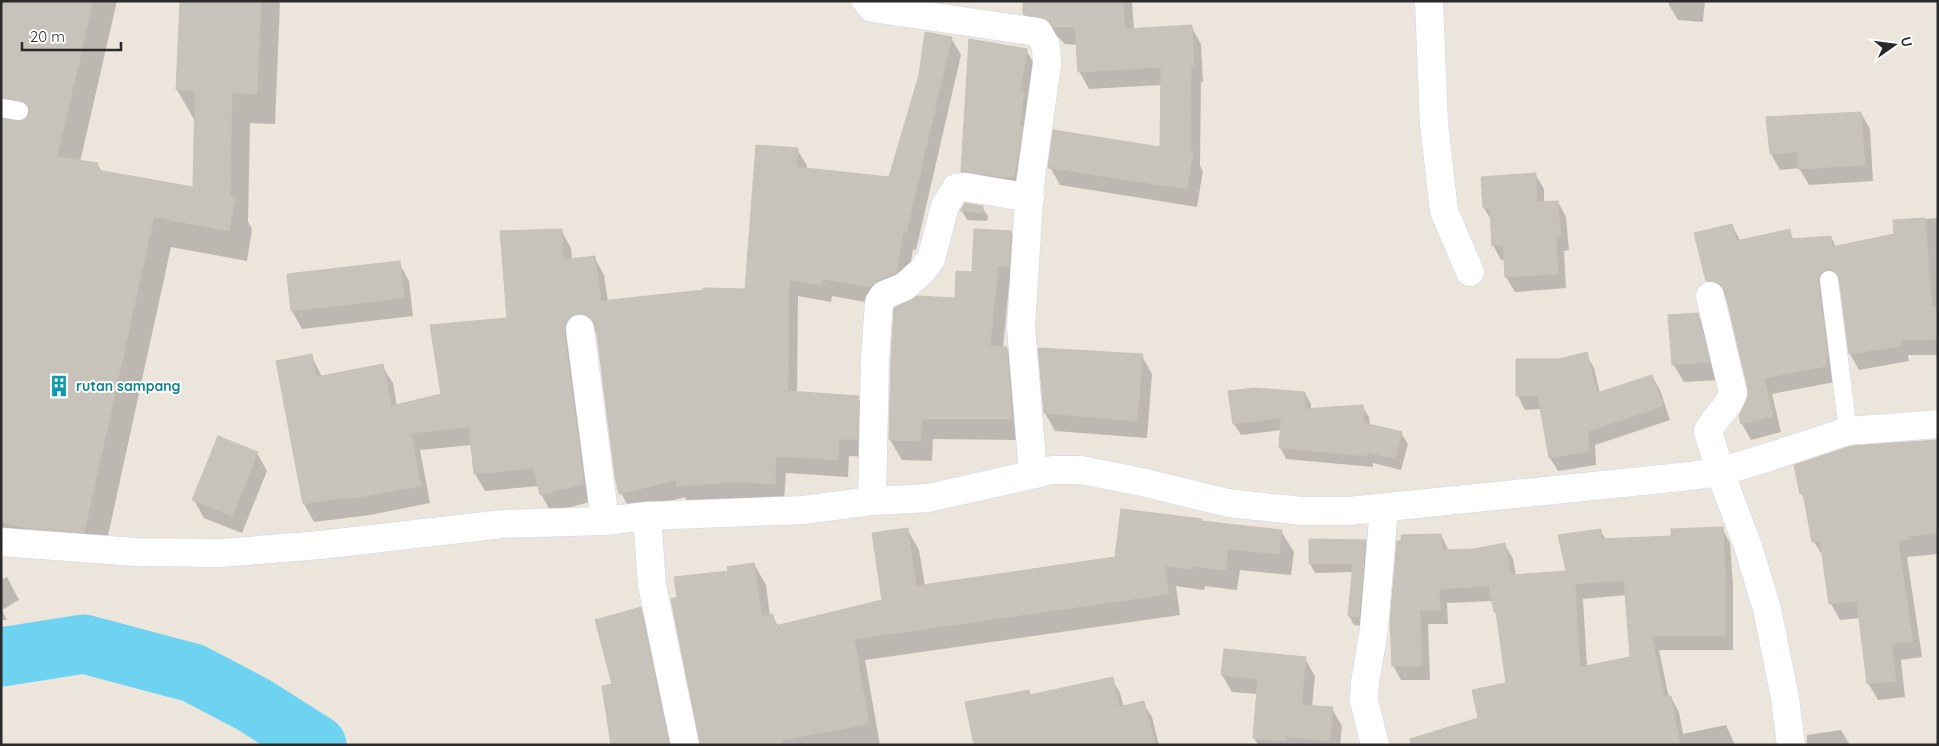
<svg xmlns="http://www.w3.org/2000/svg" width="1939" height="746" font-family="Quicksand,sans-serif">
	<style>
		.shadow { fill: #0003; fill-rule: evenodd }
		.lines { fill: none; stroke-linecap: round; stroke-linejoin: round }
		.river { stroke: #6dd3f1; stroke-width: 59 }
		.building { fill: #c7c3ba; stroke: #c8c1b5; fill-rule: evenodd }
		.lane-casing { stroke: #d1d5e3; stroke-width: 19 }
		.street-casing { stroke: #d1d5e3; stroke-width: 29 }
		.secondary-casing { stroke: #d1d5e3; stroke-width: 29 }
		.lane { stroke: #fff; stroke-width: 18 }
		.street { stroke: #fff; stroke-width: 28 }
		.secondary { stroke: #fff; stroke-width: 28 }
		.labels { text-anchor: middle; stroke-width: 4; stroke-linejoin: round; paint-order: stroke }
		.culture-label { font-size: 14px; font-weight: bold; fill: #0d838f; stroke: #fff; text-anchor: start }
	</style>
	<rect width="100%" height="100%" fill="#ece5dc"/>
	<!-- shadow -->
	<path class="shadow" d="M1 1H117L80 162 97 164 102 172 194 188 195 121 177 90 181 1H280L275 124 250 123 248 222 252 229 247 261 171 247 102 563 1 548Z
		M1024 1H1132L1134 30 1191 26 1201 44 1203 82H1201L1200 166 1203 171 1197 207 1060 185 1050 167 1161 148 1162 85 1089 89 1079 71 1078 45 1065 44 1058 37 1034 32 1024 14Z
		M1669 1H1705L1703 22 1678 20 1669 5Z
		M951 38 961 55 916 250 913 249 906 291 881 305 832 296 831 302 798 296 797 393 858 398 868 415 867 457 849 456 848 477 786 473 784 501 688 503 685 497 631 511 621 493 597 332 589 331 594 501 551 512 541 494 539 486 485 491 475 474 472 445 420 450 430 503 370 515 314 522 304 504 277 362 311 355 322 377 382 366 393 383 397 406 442 395 509 319 561 230 571 248 572 260 594 257 604 275 608 301 746 291 797 149 807 166V170L890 178Z
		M1026 50 1039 72 1030 184 975 194 962 171Z
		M1861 113 1870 129 1873 181 1809 185 1799 168 1780 170 1771 154 1768 118Z
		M1535 174 1544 189V203L1558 202 1566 217 1569 250 1564 251 1566 288 1515 292 1506 277 1505 260H1501L1493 245 1492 221 1484 208Z
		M966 204 982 207 988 216 987 221 967 220 962 211Z
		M1938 218V355H1908L1909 361 1859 370 1850 354 1842 286 1838 285 1835 382 1772 394 1781 432 1751 440 1742 424 1740 416 1749 399V389L1728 299 1717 296 1707 280 1732 225 1741 242 1789 231 1794 240 1831 237 1836 247 1896 235 1895 221Z
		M1011 232 1022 253 1020 287 1009 286 1003 348H1006L1018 369 1023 440 933 439 932 461 902 460 890 440 956 299 973 273Z
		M399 263 409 281 413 316 302 329 292 311Z
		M1697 314 1708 332 1719 380 1684 382 1673 364Z
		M1040 350 1142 356 1152 374 1147 438 1055 431 1045 413Z
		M1586 354 1594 368 1600 393 1652 376 1660 390 1670 420 1595 445 1596 465 1558 471 1550 458 1541 409 1525 410 1518 396Z
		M1229 392 1305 393 1311 404V409L1362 406 1369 417 1370 426 1401 433 1408 444 1401 470 1373 463V467L1286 459 1280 447 1281 430 1241 435 1234 424Z
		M1938 441V554L1907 557 1922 657 1901 660 1905 697 1878 700 1868 683 1860 618 1840 620 1831 604 1824 558 1814 542 1806 502 1801 493Z
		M257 453 267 471 242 533 204 518 194 500Z
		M1201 521 1202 523 1281 531 1294 552 1291 575 1240 570 1237 590 1205 586 1204 590 1176 586 1180 615 865 660 880 745H701L729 572 754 564 766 585 770 616H772L779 627 884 601 907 529 919 550 925 586 1116 558Z
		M1722 528 1730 543 1733 585V650H1659L1669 698 1671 697 1679 712 1683 734 1726 725 1735 745H1421L1479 718 1507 684 1498 617 1493 601 1447 603 1448 624H1428L1430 680H1401L1393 665 1441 535 1449 551 1474 550 1505 545 1513 559 1516 576 1568 572 1600 530 1606 540 1673 537ZM1627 595 1631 658 1587 667 1583 599Z
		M1310 541H1365L1370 550 1364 626 1354 625 1349 616 1353 572 1315 573 1310 564Z
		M7 577 19 600 2 610 7 620H1V580Z
		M640 609 652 630 676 745H612L614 685Z
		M1305 659 1315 676 1312 707 1332 709 1342 726 1340 745H1258L1254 738 1258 694 1232 692 1222 675Z
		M1112 679 1120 693 1124 708 1143 703 1152 717 1159 745H979L1028 691 1031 696Z
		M1841 730 1850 745H1807V735Z"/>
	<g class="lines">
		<!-- river -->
		<path class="river" d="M1 657 84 644 193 673 254 705 317 745"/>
	</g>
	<!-- building -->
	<path class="building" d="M1 1H93L57 157 98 163 97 170 193 187 195 91 176 90 180 1H261L257 94 232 92 230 196 235 197 229 231 154 217 84 533 31 529 1 522V119L22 121 27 118 30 112 29 107 25 103 1 98Z
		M1023 1H1123L1125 29 1192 25 1194 65H1191L1190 151 1193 152 1187 189 1048 168 1053 130 1160 147 1161 67 1078 72 1075 27H1053L1046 19 1023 14Z
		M925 32 952 37 906 233 903 232 896 273 878 280 870 287 822 279 821 285 789 279 788 391 859 396 858 439H839L838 460 776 456 775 484 735 482 677 486 676 480 619 494 615 476 596 327 592 319 586 315 578 314 570 317 565 323 564 331 584 484 540 495 533 468 474 474 469 427 411 433 421 486 360 497 328 500 303 504 276 361 312 354 316 377 383 364 391 406 441 394 430 325 507 318 500 231 562 229 563 260 595 256 601 301 703 290V288L745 289 756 145 798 148 796 167 889 177 919 75Z
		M969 39 1027 49 1020 93H1024L1020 125 1023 126 1014 178 961 172Z
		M1861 112 1865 165 1798 169 1797 152 1770 154 1766 117Z
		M1536 173 1537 202 1558 201 1561 236H1556L1558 274 1505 277 1503 245 1492 246 1490 208H1483L1481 177Z
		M965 203 983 206V213L960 211Z
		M1925 218 1932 307H1938V340L1900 339 1901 346 1849 354 1839 278 1834 270 1828 269 1823 271 1819 275 1818 281 1828 358H1826L1827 366 1764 378 1773 416 1741 424 1739 416 1747 399 1748 389 1725 292 1722 286 1715 281H1706L1694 233 1732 224 1737 241 1790 229 1792 239 1831 236 1832 247 1894 234 1893 220Z
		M974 229 1011 231 1009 267 998 266 990 346 1007 347 1012 419H922L921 441 889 440 891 359 894 308 917 296 955 298 956 271 972 272Z
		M400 261 404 298 291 311 287 274Z
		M1698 313 1710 362 1672 365 1668 315Z
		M1038 348 1143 354 1137 421 1044 413Z
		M1587 352 1597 393 1652 375 1663 406 1588 431 1589 451 1549 458 1538 396H1516V359H1559Z
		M1255 388 1305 392 1304 409 1363 405 1364 423 1402 432 1395 459 1367 452V456L1279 448 1281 418 1233 424 1228 391Z
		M218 436 258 452 232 516 192 500Z
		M1938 440V533L1909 536 1910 539 1898 541 1913 641 1892 644 1896 681 1867 684 1857 601 1829 604 1820 541 1812 542 1803 493 1800 494 1794 465 1851 446Z
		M1121 509 1202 519 1201 521 1282 530 1279 554 1228 549 1225 570 1193 566V569L1164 566 1169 594 854 639 869 724 781 740 783 745H700L671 599 677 597 674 577 728 571 727 567 754 563 762 617 773 614 775 626 882 600 872 533 908 528 916 586 1115 557Z
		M1723 527 1725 570V636H1652L1664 697 1671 696 1680 745H1411L1410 739 1478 718 1472 690 1506 683 1496 612H1494L1489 586 1439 589 1440 610H1420L1422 666H1392L1390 621 1397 541H1401V535L1441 534 1442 550 1474 549 1505 543 1511 575 1566 571 1558 535 1601 529 1602 539 1671 536V529ZM1624 580 1630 657 1580 667 1575 584Z
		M1309 539 1366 540 1359 617 1348 616 1353 564H1309Z
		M641 607 669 745H611L602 686 612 684 595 620Z
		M1224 649 1306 657 1301 705 1333 707 1330 741 1286 736 1285 741 1253 738 1258 679 1221 675Z
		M1113 677 1119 707 1144 701 1155 745H974L965 702 1029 690 1030 695Z"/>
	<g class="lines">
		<!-- lane casing -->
		<g class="lane-casing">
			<path id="lane" d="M1 108 19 111
				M1829 280 1848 431"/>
		</g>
		<!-- street casing -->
		<g class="street-casing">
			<path id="street" d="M866 1 872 8 1038 32 1046 46 1047 64 1030 185 1021 327 1033 474
				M1429 1 1434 124 1444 211 1470 272
				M1710 296 1733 393C1727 411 1715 416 1708 431L1720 472 1748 546 1767 609 1785 698 1791 745
				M580 329 605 521
				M872 501 875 358 879 303 884 295 904 287 921 272 931 259 945 206 956 188 965 187 1030 198
				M647 516 652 585 685 745
				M1375 745 1364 701 1365 683 1374 629 1384 508"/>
		</g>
		<!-- secondary casing -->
		<g class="secondary-casing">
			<path id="secondary" d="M1 542 135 552 221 553 320 545 503 524 605 521 647 516 803 510 872 501 928 498 1053 470H1081L1142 482 1228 503 1302 511H1349L1681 477 1720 472 1769 457 1848 431 1938 424"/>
		</g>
		<!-- lane -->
		<use href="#lane" class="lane"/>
		<!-- street -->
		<use href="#street" class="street"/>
		<!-- secondary -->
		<use href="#secondary" class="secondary"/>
	</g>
	<!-- icons -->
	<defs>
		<g id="building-bare" transform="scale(1.725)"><path d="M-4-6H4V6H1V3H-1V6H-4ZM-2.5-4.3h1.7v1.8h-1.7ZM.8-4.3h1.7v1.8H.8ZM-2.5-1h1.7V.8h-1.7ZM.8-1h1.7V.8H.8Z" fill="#0f9aa8" stroke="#fff" stroke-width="2.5" paint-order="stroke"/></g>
	</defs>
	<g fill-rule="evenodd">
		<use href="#building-bare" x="59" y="386"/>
	</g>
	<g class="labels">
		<!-- culture labels -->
		<g class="culture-label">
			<text x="76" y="391">rutan sampang</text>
		</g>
	</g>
	<!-- border -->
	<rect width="1939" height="746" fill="none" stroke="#2a2a2a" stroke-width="5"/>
	<!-- north arrow -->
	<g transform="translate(1894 45) rotate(76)" stroke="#ffffff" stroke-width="4" paint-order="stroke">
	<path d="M0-4L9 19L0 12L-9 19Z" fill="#2a2a2a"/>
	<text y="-8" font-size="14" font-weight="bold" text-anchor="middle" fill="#2a2a2a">U</text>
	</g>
	<!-- scale -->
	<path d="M22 42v8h99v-8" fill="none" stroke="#2a2a2a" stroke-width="2.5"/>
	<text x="30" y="42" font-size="15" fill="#2a2a2a" stroke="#ffffff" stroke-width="4" paint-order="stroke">20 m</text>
</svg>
